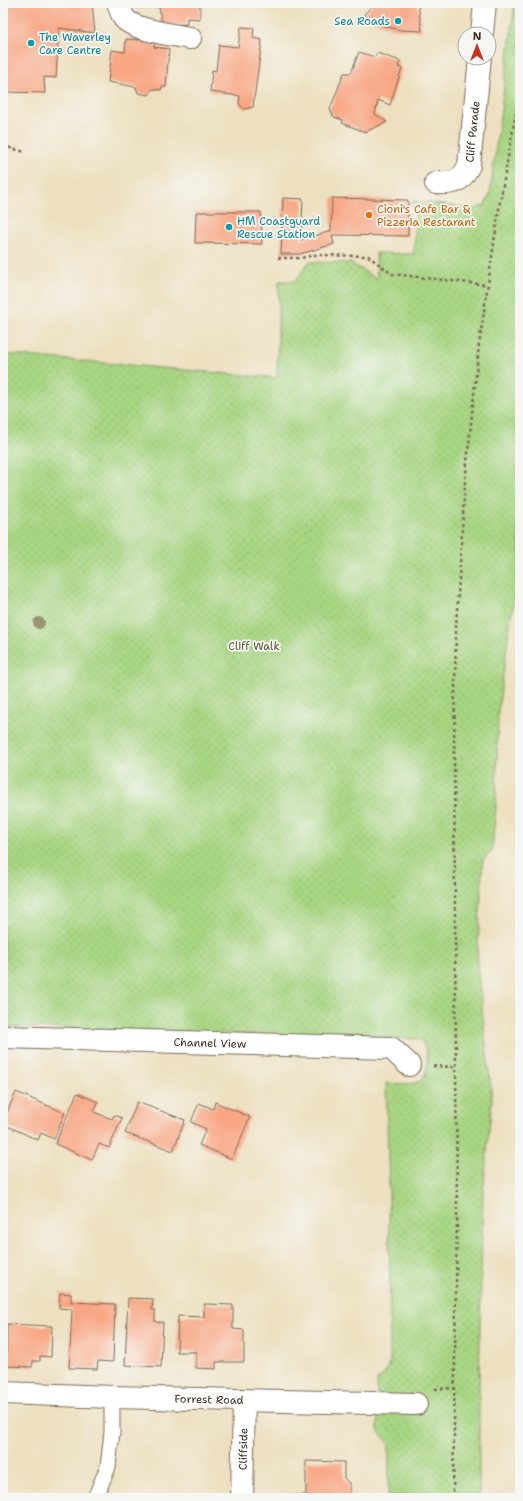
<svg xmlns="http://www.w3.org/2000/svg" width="523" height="1501" font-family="'Shantell Sans',sans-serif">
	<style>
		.park { fill: url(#park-dots); stroke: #728050 }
		.building { fill: #f8a683 }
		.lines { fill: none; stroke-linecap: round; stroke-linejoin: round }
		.service-casing { stroke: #796a57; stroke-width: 17 }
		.minor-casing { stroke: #796a57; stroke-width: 24 }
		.path { stroke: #796a57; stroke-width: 2.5; stroke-dasharray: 3 3; stroke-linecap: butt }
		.service { stroke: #fff; stroke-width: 15 }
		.minor { stroke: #fff; stroke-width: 22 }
		.tree { fill: #9a9475 }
		.culture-dot { fill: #0f9aa8; stroke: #f6f6f2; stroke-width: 1.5 }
		.food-dot { fill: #e8710a; stroke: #f6f6f2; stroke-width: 1.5 }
		.labels { text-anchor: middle; stroke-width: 3.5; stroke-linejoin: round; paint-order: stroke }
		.culture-label { font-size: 11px; fill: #0d838f; stroke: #f6f6f2; text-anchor: start }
		.street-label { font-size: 11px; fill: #3b2a1e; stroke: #f6f6f2 }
		.food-label { font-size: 11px; fill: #c56008; stroke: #f6f6f2; text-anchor: start }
		.park-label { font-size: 11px; fill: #565537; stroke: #f6f6f2 }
	</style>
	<defs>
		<pattern id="park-dots" width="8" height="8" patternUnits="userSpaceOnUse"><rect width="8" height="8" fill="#a8d582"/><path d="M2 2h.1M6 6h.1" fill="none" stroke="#92b770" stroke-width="1.8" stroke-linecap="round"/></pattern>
	</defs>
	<rect width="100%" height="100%" fill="#f6f6f2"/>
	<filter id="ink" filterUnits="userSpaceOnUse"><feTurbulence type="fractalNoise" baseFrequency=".025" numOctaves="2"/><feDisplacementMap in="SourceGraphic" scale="8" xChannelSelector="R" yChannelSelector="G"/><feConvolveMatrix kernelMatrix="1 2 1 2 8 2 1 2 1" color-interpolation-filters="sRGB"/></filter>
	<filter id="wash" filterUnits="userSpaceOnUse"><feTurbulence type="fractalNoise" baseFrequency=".012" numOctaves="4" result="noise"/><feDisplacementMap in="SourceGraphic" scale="16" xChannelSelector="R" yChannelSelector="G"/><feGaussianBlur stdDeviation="0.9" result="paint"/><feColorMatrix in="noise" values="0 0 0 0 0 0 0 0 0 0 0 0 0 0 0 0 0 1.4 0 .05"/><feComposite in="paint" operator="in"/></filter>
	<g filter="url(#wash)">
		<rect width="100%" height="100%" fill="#ede0c0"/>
		<!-- park -->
		<path class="park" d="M515 3H520V314L518 334 517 447 518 540 520 544V574L511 616 498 712 496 807 492 851 483 860 477 962 492 1099 483 1193 482 1223 479 1391V1498H388L389 1447 388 1442 378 1431 377 1380C385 1375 388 1370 390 1361L389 1193 386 1083C396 1083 409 1085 418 1082 431 1076 430 1044 418 1039L3 1027V354L277 378 279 281H295L309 262 351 263 377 279 376 253 414 254 416 207H413V201L476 209 485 205 490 193Z"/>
		<g id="blocks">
			<!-- building -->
			<path class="building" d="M3 3H92L95 33 59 28 56 78 44 77 45 93 3 92Z
				M137 3H200V19L187 18V24L162 25 159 7 137 8Z
				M374 3H410L418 5 422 31 401 30 384 26 364 15Z
				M241 27 254 28 253 38 262 40 253 107 244 109 239 104 240 96 210 92 212 70 216 71 219 45 238 47Z
				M126 39 155 41 154 47 169 49 166 87H162L161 90 152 89 149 95 138 93 136 87 108 82 112 50 125 52Z
				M359 52 375 57 377 53 400 61 398 67 402 68 390 105 378 100 375 114 387 122 365 132 342 123 343 120 334 117 330 109 344 73H351Z
				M283 198 303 199 301 240 331 231 332 198 408 200V236L332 235 334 244 300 254H281Z
				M196 212H261L262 244 195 243Z
				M16 1092 65 1113 54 1139 41 1133 38 1140 3 1124V1118L4 1119Z
				M77 1093 98 1102 94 1112 112 1119 114 1115 122 1118 109 1148 99 1144 92 1160 55 1144Z
				M137 1102 185 1120 173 1151 125 1133Z
				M215 1102 250 1117 232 1159 199 1145 206 1129 191 1122 199 1103 213 1109Z
				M60 1293 71 1294V1302L115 1304 113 1362 98 1361 97 1369 69 1368 72 1309 59 1308Z
				M128 1298 153 1299 152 1310H155V1322H163L161 1367 125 1365Z
				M204 1304 233 1305V1329L244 1330V1362H216V1369L196 1368V1352H177L178 1316 204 1317Z
				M7 1324 52 1326 51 1357 40 1356V1361H33L32 1367 6 1366Z
				M306 1461 344 1462V1478L350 1484V1495L347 1498H293V1495H306Z"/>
		</g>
	</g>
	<g filter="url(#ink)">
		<use href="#blocks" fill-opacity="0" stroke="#796a57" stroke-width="1"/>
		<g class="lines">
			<!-- service casing -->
			<g class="service-casing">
				<path id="service" d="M95 1498 108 1467 112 1432V1397"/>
			</g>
			<!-- minor casing -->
			<g class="minor-casing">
				<g id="minor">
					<path d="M118 3C120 7 121 14 124 18 133 30 174 35 190 38"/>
					<path d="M482 34 485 3"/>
					<path id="s1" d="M436 183C456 184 461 182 469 165L480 58"/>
					<path id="s2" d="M3 1037 391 1048 409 1065"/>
					<path id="s3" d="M3 1393 112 1397 416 1404"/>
					<path id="s4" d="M242 1498 244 1400"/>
				</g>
			</g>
			<!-- path -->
			<path class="path" d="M3 146 25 152
				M278 258H301L314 255 368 256 392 274 487 285
				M433 1066 456 1067
				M435 1389 456 1388
				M453 1498 457 1219 454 754 456 627 465 482 479 345 500 202 520 90"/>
			<!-- service -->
			<use href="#service" class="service"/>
			<!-- minor -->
			<use href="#minor" class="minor"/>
		</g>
		<!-- trees -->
		<circle class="tree" cx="39" cy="623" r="6"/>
	</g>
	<!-- markers -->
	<g class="culture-dot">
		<circle cx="398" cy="21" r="4"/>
		<circle cx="31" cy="43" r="4"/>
		<circle cx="229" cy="227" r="4"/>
	</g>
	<circle class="food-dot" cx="369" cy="215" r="4"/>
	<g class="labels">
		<!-- culture labels -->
		<g class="culture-label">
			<text x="390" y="25" text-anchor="end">Sea Roads</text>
			<text x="39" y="41">The Waverley<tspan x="39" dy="13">Care Centre</tspan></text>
			<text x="237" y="225">HM Coastguard<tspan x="237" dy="13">Rescue Station</tspan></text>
		</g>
		<!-- street labels -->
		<g class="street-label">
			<text dy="4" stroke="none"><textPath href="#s1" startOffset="75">Cliff Parade</textPath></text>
			<text dy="4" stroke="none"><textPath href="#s2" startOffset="207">Channel View</textPath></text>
			<text dy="4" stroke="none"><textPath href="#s3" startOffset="206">Forrest Road</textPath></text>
			<text dy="4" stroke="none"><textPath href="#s4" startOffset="49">Cliffside</textPath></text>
		</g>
		<!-- food labels -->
		<g class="food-label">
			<text x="377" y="213">Cioni's Cafe Bar &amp;<tspan x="377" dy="13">Pizzeria Restarant</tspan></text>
		</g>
		<!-- park labels -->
		<g class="park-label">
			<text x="254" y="650">Cliff Walk</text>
		</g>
	</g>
	<!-- margin -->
	<rect width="523" height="1501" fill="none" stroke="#f6f6f2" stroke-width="16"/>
	<!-- north arrow -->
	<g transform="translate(477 46)"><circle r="19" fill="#f6f6f2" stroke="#aba49d"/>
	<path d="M0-3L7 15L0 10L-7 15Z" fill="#c8321e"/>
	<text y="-6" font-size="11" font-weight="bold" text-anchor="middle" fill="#3b2a1e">N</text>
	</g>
</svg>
